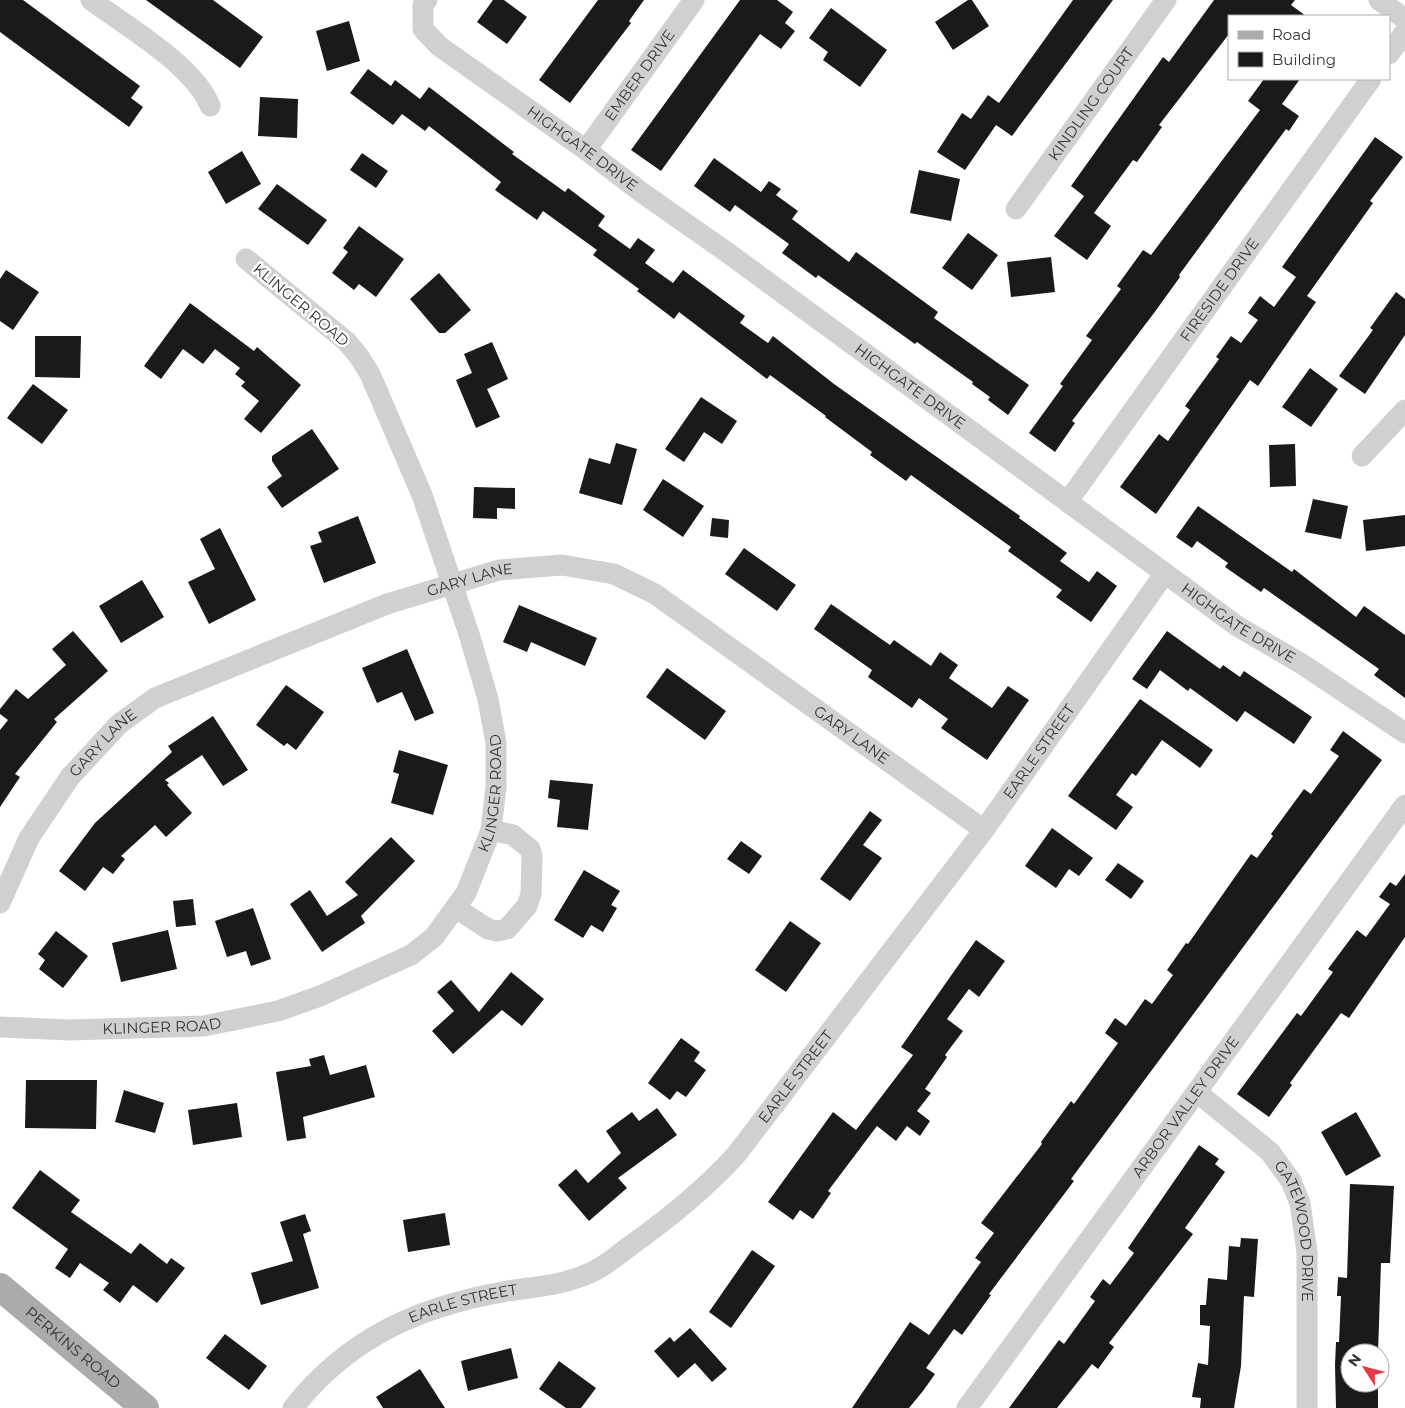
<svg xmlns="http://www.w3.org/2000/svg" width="1405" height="1408" font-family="Montserrat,sans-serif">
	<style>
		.building { fill: #1a1a1a }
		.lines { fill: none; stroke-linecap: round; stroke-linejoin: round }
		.minor { stroke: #d0d0d0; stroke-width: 21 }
		.major { stroke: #ababab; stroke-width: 28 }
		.labels { text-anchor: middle; stroke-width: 5; stroke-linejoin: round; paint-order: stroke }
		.street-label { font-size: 15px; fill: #333; stroke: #fff }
	</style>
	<rect width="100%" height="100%" fill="#fff"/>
	<!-- building -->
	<path class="building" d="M0 0H23L140 86 131 98 143 107 129 127 0 32Z
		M146 0H213L263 37 240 68Z
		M493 0H504L527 17 507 44 477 22Z
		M598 0H644L629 21 631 23 570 103 539 80Z
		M740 0H777L793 12 785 23 795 31 781 49 760 34 661 171 631 150Z
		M968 0H972L989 26 953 50 935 22Z
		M1073 0H1113L1012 136 996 125 965 170 937 152 962 113 971 119 988 95 999 103Z
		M1214 0H1295L1291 5 1306 16H1229V34L1159 125 1162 127 1137 162 1133 160 1094 213 1111 226 1087 260 1054 236 1084 196 1071 186 1163 57 1169 62Z
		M831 8 887 50 860 87 823 60 828 52 809 38Z
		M349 21 360 61 327 71 316 31Z
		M368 69 391 86 395 80 420 99 429 87 514 152 512 154 565 192 568 188 605 216 598 226 630 249 638 238 655 250 645 263 673 283 683 270 745 316 740 323 768 343 773 336 834 384 1020 516 1019 518 1067 553 1060 561 1089 582 1097 571 1117 586 1091 622 1056 597 1062 590 1008 551 1011 547 911 475 906 481 870 455 872 452 825 417 826 416 770 375 767 379 679 312 674 319 637 291 639 289 593 255 597 250 543 211 537 220 495 190 501 182 429 126 425 131 402 114 393 125 350 93Z
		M1264 79H1300L1282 104 1299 116 1289 131 1286 129 1179 275 1180 277 1154 313 1072 421 1075 423 1055 452 1029 433 1063 386 1060 384 1092 340 1086 336 1121 289 1117 286 1143 250 1151 255 1260 110 1248 101Z
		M260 97 298 99 297 138 258 136Z
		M1375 137 1403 157 1370 201 1373 203 1307 296 1316 302 1258 386 1250 380 1156 514 1120 487 1159 434 1168 441 1190 410 1185 406 1219 359 1216 357 1231 336 1241 343 1258 320 1248 313 1260 296 1274 307 1296 277 1282 267Z
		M242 151 261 184 226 204 208 172Z
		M362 153 388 171 376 188 350 170Z
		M714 158 761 192 769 181 781 189 776 195 798 211 792 219 849 262 856 252 938 312 934 318 1029 385 1008 415 988 400 990 397 972 384 973 382 917 342 915 344 818 275 816 278 782 253 789 244 735 205 730 212 694 186Z
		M919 170 960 179 951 221 910 213Z
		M277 184 327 220 308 245 258 209Z
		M359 226 404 259 376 297 359 284 354 290 332 273 348 252 343 248Z
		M968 233 998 255 972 290 942 268Z
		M1051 257 1055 292 1011 297 1007 262Z
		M6 270 39 292 13 330 0 321V279Z
		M439 273 471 310 445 333H439L410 299Z
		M1396 292 1405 299V335L1365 394 1339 376 1373 330 1370 328Z
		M190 303 254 351 257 347 301 385 261 433 244 419 259 401 241 386 245 382 235 374 240 368 215 349 203 364 183 349 161 379 144 366Z
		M35 336H81L80 378 35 377Z
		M492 342 508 379 487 389 500 417 476 428 456 380 472 373 464 354Z
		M1310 368 1338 389 1311 427 1282 407Z
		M33 384 68 410 42 444 7 418Z
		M701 397 737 421 722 444 704 432 684 462 665 449Z
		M312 429 339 469 282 508 267 487 282 476 272 461V456Z
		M616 443 637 449 622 505 579 493 589 458 610 464Z
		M1295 444 1296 486 1270 487 1269 445Z
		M663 479 704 506 683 537 643 510Z
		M474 487 515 488V509L497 508V519L473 518Z
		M1313 499 1348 506 1341 539 1305 532Z
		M1198 506 1292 572 1294 569 1356 617 1364 606 1405 635V698L1374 675 1379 669 1311 621 1264 588 1261 592 1225 567 1228 563 1197 541 1192 548 1176 537Z
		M1405 515V546L1366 551 1363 520Z
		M358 516 376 563 324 583 310 546 322 542 318 532Z
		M712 518 729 520 728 538 710 536Z
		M220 528 256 600 209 624 188 582 215 569 200 539Z
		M744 548 796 585 777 611 725 574Z
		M142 580 164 617 121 643 99 606Z
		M831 604 890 645 894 640 931 666 940 652 958 665 949 678 992 708 1008 686 1029 700 987 760 941 728 948 719 919 698 912 708 868 677 872 670 814 629Z
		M519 605 597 638 585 666 531 642 527 652 503 642Z
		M73 631 108 671 54 719 57 722 15 774 20 777 0 807V730L8 720 0 714V709L16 689 28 699 66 665 52 649Z
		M1167 631 1220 669 1223 665 1240 677 1244 671 1312 717 1294 744 1245 711 1237 722 1190 688 1188 691 1160 670 1147 689 1132 679Z
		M407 649 434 713 415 721 402 692 377 703 362 668Z
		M667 668 726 711 705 740 646 697Z
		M286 685 324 712 296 750 287 743 284 746 256 725Z
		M1140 699 1213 750 1200 768 1162 740 1136 776 1132 773 1116 795 1133 807 1116 830 1068 796Z
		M213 716 248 770 223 786 202 755 165 780 169 783 167 785 192 813 166 837 155 825 121 856 125 859 113 874 103 867 85 891 59 871 95 823 172 752 168 746Z
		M1343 731 1382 760 1071 1179 1074 1181 989 1294 991 1295 962 1335 954 1329 926 1368 935 1374 923 1391 909 1408H852L910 1322 929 1335 981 1262 975 1258 994 1233 981 1223 1042 1144 1041 1142 1071 1101 1074 1104 1118 1043 1105 1033 1115 1018 1126 1026 1145 999 1152 1004 1173 975 1167 970 1186 943 1188 944 1251 854 1257 858 1273 836 1271 834 1304 789 1311 794 1339 756 1330 750Z
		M399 750 448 765 433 815 391 803 399 774 393 772Z
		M550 780 593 784 588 830 557 827 560 800 548 798Z
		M870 811 882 820 863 845 882 858 850 901 820 879Z
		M1052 828 1093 858 1079 876 1069 869 1056 888 1025 866Z
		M391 837 415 861 361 916 365 923 322 952 290 904 310 890 327 916 358 895 345 882Z
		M741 841 762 856 749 874 727 859Z
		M1118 863 1144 881 1131 899 1105 880Z
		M584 870 620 891 611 905 617 908 603 932 591 925 583 938 554 920Z
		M1405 874V937L1349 1018 1341 1013 1290 1083 1292 1085 1269 1117 1237 1094 1297 1013 1301 1016 1333 972 1328 969 1357 930 1366 937 1390 904 1379 897 1390 882 1396 886Z
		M193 899 196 925 176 927 173 901Z
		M253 908 271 959 251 966 246 951 227 957 215 921Z
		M790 921 821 943 786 992 755 970Z
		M168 930 177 969 121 982 112 943Z
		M56 931 88 956 63 988 39 969 45 960 38 954Z
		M976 940 1005 961 979 997 969 989 947 1019 963 1031 945 1055 947 1057 925 1089 931 1093 917 1111 930 1121 920 1136 907 1126 896 1141 877 1126 828 1191 831 1193 813 1219 800 1210 793 1220 768 1202 833 1112 856 1130 913 1055 901 1047Z
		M511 972 544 999 522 1026 502 1010 453 1054 432 1031 454 1011 437 992 451 980 479 1012Z
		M681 1038 700 1052 694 1061 706 1070 686 1097 677 1091 670 1100 648 1083Z
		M324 1055 330 1075 366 1065 375 1097 303 1117 306 1138 287 1141 276 1072 311 1066 309 1059Z
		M26 1080H97L96 1129 25 1128Z
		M124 1090 164 1103 155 1133 115 1122Z
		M237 1103 242 1137 193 1145 188 1110Z
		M657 1108 677 1135 618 1178 627 1188 589 1221 558 1185 576 1169 588 1183 621 1153 606 1131 632 1112 639 1121Z
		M1356 1112 1381 1156 1346 1176 1321 1132Z
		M1199 1145 1219 1159 1215 1164 1225 1172 1185 1228 1193 1234 1109 1343 1114 1347 1098 1369 1092 1364 1057 1408H1009L1059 1340 1064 1344 1095 1301 1090 1297 1103 1279 1110 1285 1134 1253 1128 1248Z
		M40 1170 80 1200 71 1212 131 1254 140 1243 167 1264 171 1258 185 1268 157 1303 133 1285 120 1303 103 1290 109 1283 80 1263 70 1278 55 1268 68 1249 12 1208Z
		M1350 1184 1394 1186 1390 1263H1381L1378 1353H1350V1388H1378V1408H1336L1335 1365 1336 1342H1339L1341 1296H1337L1338 1277 1347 1278Z
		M445 1213 450 1245 408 1252 403 1220Z
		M305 1214 311 1231 303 1234 319 1288 261 1305 251 1273 293 1261 280 1222Z
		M1241 1238 1258 1239 1254 1297 1244 1296 1241 1366 1234 1408H1200L1201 1398 1192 1397 1198 1363 1208 1365 1210 1326 1200 1325V1305H1206L1208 1278 1227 1280 1229 1246 1240 1247Z
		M752 1250 775 1266 731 1328 709 1312Z
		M690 1328 727 1369 712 1382 695 1363 678 1378 654 1351 670 1337 674 1342Z
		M225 1334 267 1366 249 1390 206 1358Z
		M511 1348 518 1378 468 1391 461 1361Z
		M559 1361 596 1388 581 1408H566L539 1389Z
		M420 1369 445 1408H383L376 1397Z"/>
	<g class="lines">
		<!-- minor -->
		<g class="minor">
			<path d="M91 0C126 26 195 66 210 106"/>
			<path id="s1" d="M427 0 423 5V29L439 46 586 150 641 192 728 253 1237 626 1302 664 1405 733"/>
			<path d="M1379 0 1405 19"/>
			<path d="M1389 54 1405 32"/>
			<path id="s2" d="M586 150 694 0"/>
			<path id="s3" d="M1016 209 1166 0"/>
			<path d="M1362 456 1405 410"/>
			<path id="s4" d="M1068 501 1371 79"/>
			<path id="s5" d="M0 903 29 838 70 777 119 724 155 698 387 604 499 570 562 565 614 574 655 594 984 830"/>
			<path d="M456 908 488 929 497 931 507 929 527 906 531 894 532 856 530 849 513 835 491 830"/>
			<path id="s6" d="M0 1027 70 1030 204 1026 278 1011 320 996 411 955 434 937 466 893 491 830 496 787V743L488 699 469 634 422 495 370 374 358 355 346 341 246 259"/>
			<path id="s7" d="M1198 1093 1270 1152 1291 1181 1300 1203 1307 1252V1408"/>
			<path id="s8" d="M293 1408C349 1337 420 1306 508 1291 540 1286 561 1286 592 1272 605 1266 618 1255 630 1246 668 1219 704 1190 736 1155L984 830 1165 573"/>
			<path id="s9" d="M967 1408 1405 805"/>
		</g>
		<!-- major -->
		<path class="major" id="s10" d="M0 1287 145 1408"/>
	</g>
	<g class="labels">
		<!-- street labels -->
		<g class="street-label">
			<text dy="5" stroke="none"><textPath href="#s2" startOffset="92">EMBER DRIVE</textPath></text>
			<text dy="5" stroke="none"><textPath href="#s3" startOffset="129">KINDLING COURT</textPath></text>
			<text dy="5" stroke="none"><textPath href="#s1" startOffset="230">HIGHGATE DRIVE</textPath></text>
			<text dy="5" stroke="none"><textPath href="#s4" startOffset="260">FIRESIDE DRIVE</textPath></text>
			<text transform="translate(301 305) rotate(40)" y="5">KLINGER ROAD</text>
			<text dy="5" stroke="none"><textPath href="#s1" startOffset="635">HIGHGATE DRIVE</textPath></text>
			<text dy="5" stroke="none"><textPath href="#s5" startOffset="598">GARY LANE</textPath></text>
			<text dy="5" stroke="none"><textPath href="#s1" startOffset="1040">HIGHGATE DRIVE</textPath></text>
			<text dy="5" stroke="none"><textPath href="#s5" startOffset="1032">GARY LANE</textPath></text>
			<text dy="5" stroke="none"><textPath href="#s5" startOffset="192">GARY LANE</textPath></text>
			<text dy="5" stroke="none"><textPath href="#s8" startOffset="1028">EARLE STREET</textPath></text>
			<text dy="5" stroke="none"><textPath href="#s6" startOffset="612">KLINGER ROAD</textPath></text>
			<text dy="5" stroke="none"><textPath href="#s6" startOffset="162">KLINGER ROAD</textPath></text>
			<text dy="5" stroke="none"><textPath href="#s8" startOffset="622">EARLE STREET</textPath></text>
			<text dy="5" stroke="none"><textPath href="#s9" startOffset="372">ARBOR VALLEY DRIVE</textPath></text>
			<text dy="5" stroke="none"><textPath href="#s7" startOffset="179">GATEWOOD DRIVE</textPath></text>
			<text dy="5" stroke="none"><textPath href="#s8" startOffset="204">EARLE STREET</textPath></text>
			<text dy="5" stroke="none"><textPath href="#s10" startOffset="95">PERKINS ROAD</textPath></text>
		</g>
	</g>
	<!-- legend -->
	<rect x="1228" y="15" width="162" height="65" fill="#ffffff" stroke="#adadad"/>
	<rect x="1238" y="31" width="25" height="8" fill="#ababab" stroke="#adadad"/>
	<text x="1272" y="40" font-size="15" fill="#333333">Road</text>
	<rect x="1238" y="52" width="25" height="15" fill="#1a1a1a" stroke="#adadad"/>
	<text x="1272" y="65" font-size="15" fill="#333333">Building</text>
	<!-- north arrow -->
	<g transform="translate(1365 1368) rotate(306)"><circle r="24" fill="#ffffff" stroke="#adadad"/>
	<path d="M0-4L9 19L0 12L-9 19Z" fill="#e63946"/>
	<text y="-8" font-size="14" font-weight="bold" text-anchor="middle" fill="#333333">N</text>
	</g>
</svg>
